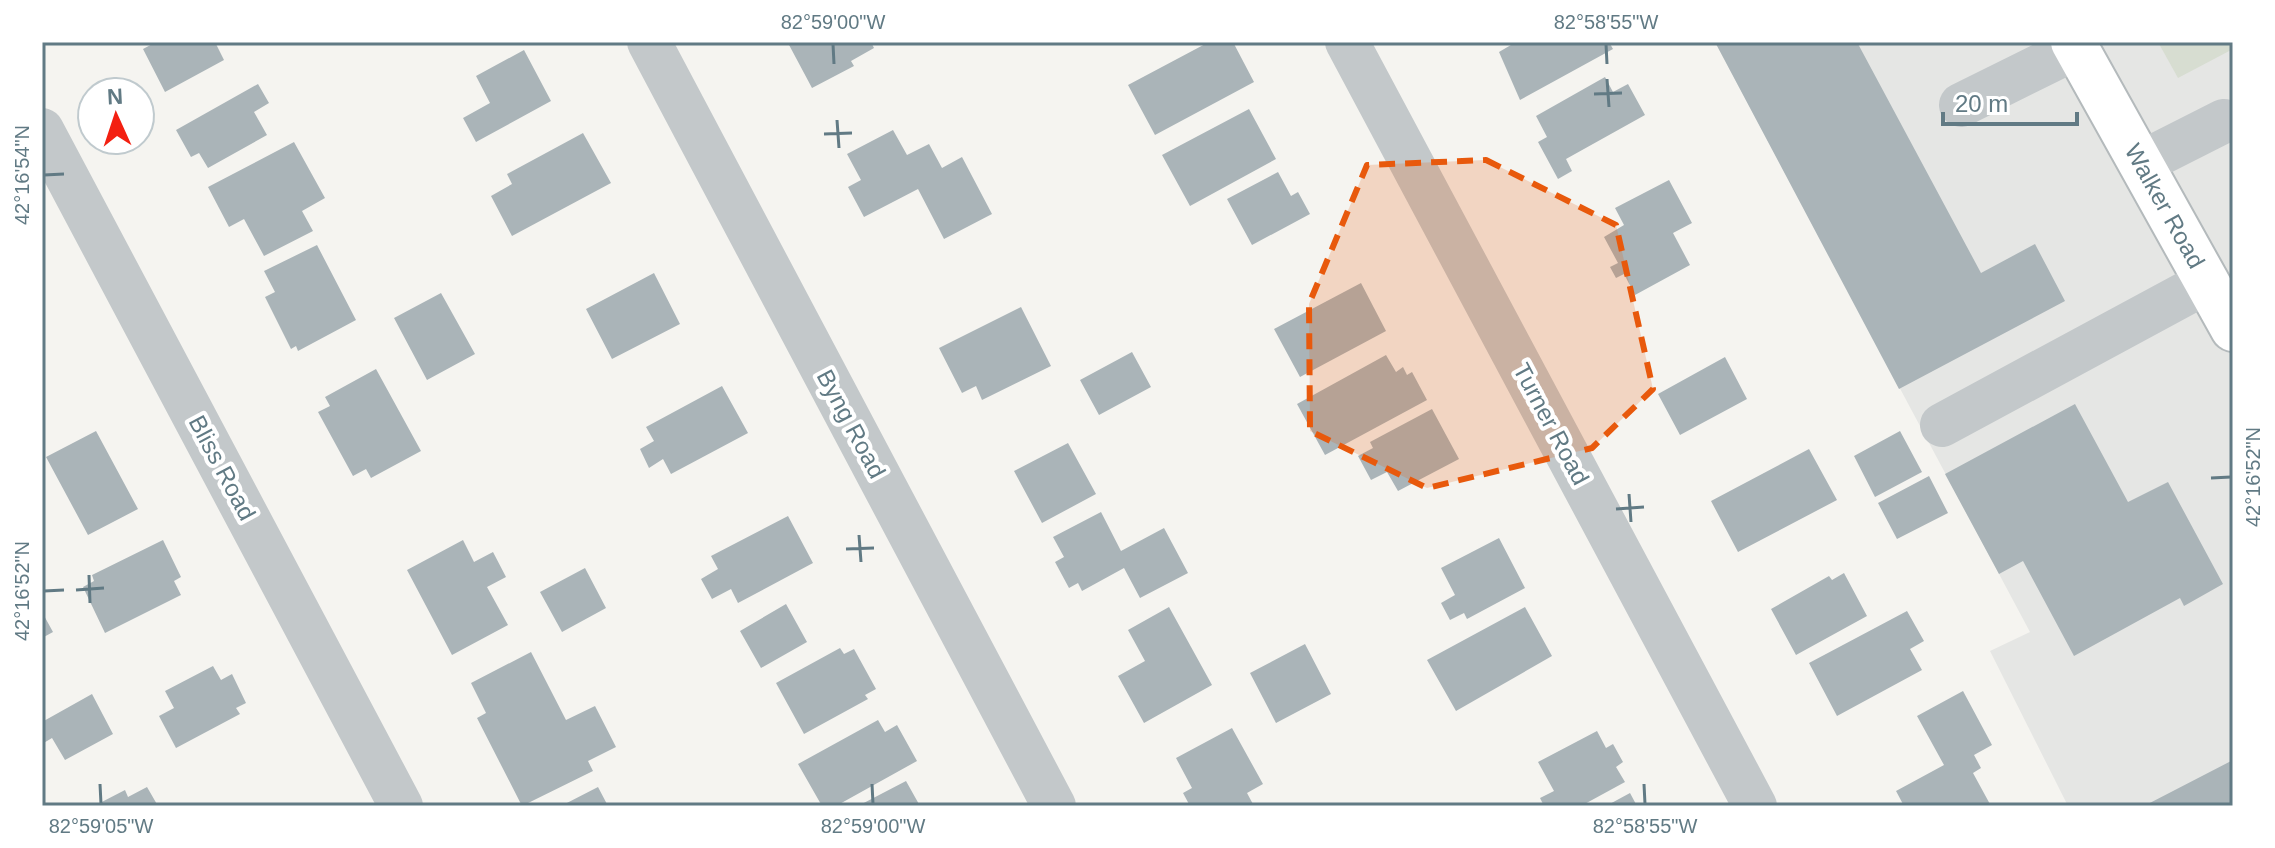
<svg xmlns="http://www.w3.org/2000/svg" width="2275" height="848" font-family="Helvetica,sans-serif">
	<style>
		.built { fill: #e5e6e4 }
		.green { fill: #d7ddd1 }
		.building { fill: #aab4b8 }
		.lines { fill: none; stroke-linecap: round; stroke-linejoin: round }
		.major-casing { stroke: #b4babc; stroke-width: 48 }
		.minor { stroke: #c3c8ca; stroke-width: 44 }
		.major { stroke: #fff; stroke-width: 44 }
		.marked { fill: #e8590c; fill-opacity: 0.2; stroke: #e8590c; stroke-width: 6; stroke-dasharray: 16 10; stroke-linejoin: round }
		.ticks { fill: none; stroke: #617a84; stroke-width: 3 }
		.labels { text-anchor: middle; stroke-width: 8; stroke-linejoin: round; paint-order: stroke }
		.street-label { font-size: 24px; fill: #617a84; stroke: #fff }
		.neatline { fill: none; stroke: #617a84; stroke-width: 3 }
		.ticks-label { font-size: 20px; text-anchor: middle; fill: #617a84 }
	</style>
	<rect width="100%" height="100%" fill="#f5f4f0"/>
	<!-- built -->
	<path class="built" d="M1715 42H2233V806H2068L1990 651 2030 632Z"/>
	<!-- green -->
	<path class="green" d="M2158 42H2233V49L2178 78Z"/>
	<!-- building -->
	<path class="building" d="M156 42H215L224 60 165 92 143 49Z
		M790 42H871L874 48 851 61 854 66 812 88 788 43Z
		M1209 42H1233L1254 82 1155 135 1128 85Z
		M1516 42H1609L1613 49 1520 100 1499 52Z
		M1715 42H1857L1981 273 2035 244 2065 301 1899 389Z
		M524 50 551 101 476 142 463 118 490 103 476 76Z
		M1605 77 1613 92 1628 84 1645 115 1566 159 1572 171 1558 179 1538 142 1547 137 1536 116Z
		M258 84 269 103 254 112 267 135 208 168 199 153 191 157 176 130Z
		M1249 109 1276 159 1190 206 1162 155Z
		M893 130 907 155 929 144 942 168 962 157 992 214 944 239 918 189 864 217 848 187 861 180 847 154Z
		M583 133 611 183 512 236 491 196 512 184 507 174Z
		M294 142 325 198 302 211 313 231 264 256 244 219 229 227 208 187Z
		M1278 172 1291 196 1298 192 1310 214 1252 245 1227 199Z
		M1669 180 1692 223 1673 233 1690 265 1635 295 1624 274 1616 278 1610 267 1618 263 1604 237 1624 225 1615 208Z
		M317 245 356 320 298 351 296 346 291 349 265 297 275 292 264 271Z
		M654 273 680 324 612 359 586 309Z
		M1361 283 1386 331 1300 377 1274 329Z
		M441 293 475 354 427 380 394 318Z
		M1021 307 1051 366 982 400 976 386 962 393 939 348Z
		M1132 352 1151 387 1099 415 1080 380Z
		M1386 355 1396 372 1403 367 1407 375 1412 372 1427 400 1325 455 1297 404Z
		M1725 357 1747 399 1680 435 1658 394Z
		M376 369 421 451 371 478 366 469 353 476 318 412 330 406 325 397Z
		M722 386 748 433 671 474 663 459 649 468 640 449 654 441 646 427Z
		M2075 404 2128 502 2168 482 2223 584 2184 606 2180 598 2074 656 2023 561 1999 574 1945 474Z
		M1432 409 1459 459 1398 491 1387 472 1371 480 1358 456 1373 448 1370 442Z
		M96 431 138 509 88 535 46 457Z
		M1900 431 1922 472 1875 497 1854 456Z
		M1068 443 1096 494 1042 523 1014 471Z
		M1809 449 1837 500 1738 552 1711 501Z
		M1929 476 1948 513 1897 539 1878 503Z
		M1101 512 1121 551 1164 528 1188 573 1140 598 1124 568 1082 591 1078 583 1069 588 1055 562 1064 557 1053 537Z
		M788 516 813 563 738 603 731 589 712 599 701 579 718 569 711 556Z
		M1499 538 1525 588 1467 619 1464 613 1450 620 1441 603 1455 595 1441 568Z
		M163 540 181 577 174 581 181 595 105 633 83 587 94 581 92 575Z
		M463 540 474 562 493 552 506 577 487 587 508 625 452 655 407 570Z
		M585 568 606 608 562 632 540 592Z
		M1844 573 1867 616 1796 655 1771 609 1829 576 1832 580Z
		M786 604 807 642 761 668 740 631Z
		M1169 607 1212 685 1144 723 1118 676 1145 661 1128 630Z
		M1525 607 1552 656 1456 711 1427 660Z
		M1907 611 1924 641 1910 649 1922 670 1837 716 1809 663Z
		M42 612 53 632 42 638Z
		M1305 644 1331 694 1276 723 1250 673Z
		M840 648 844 654 854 649 876 689 865 695 868 699 804 734 776 683Z
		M531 652 566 720 595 706 616 747 588 761 593 771 522 806 477 718 486 713 471 683Z
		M213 666 221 680 232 674 246 703 236 708 240 714 176 748 159 716 174 708 165 691Z
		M1963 691 1992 745 1974 755 1981 768 1973 773 1991 806H1904L1896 791 1944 765 1917 716Z
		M92 694 113 734 65 760 52 738 42 744V722Z
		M878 720 885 732 897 725 917 761 836 806H822L798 764Z
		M1232 728 1263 784 1247 793 1254 806H1190L1183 793 1192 788 1176 758Z
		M1597 731 1606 748 1613 744 1623 762 1616 767 1625 782 1581 806H1544L1540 798 1554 791 1538 762Z
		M2233 760V806H2144Z
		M906 781 920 806H858Z
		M147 787 158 806H94L125 790 128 797Z
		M598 787 608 806H561Z
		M1630 793 1637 806H1606Z"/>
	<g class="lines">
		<!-- major casing -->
		<g class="major-casing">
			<g id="major">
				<path id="s1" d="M2073 42 2233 329"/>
			</g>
		</g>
		<!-- minor -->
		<path class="minor" d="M649 42 1054 806
			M1347 42 1755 806
			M1961 105 2076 48
			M42 130 401 806
			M2141 163 2224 121
			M1942 425 2207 282"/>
		<!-- major -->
		<use href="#major" class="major"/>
	</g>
	<!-- marked area -->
	<path class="marked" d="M1486 160 1616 225 1653 389 1592 448 1427 488 1310 431 1309 304 1367 165Z"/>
	<!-- ticks -->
	<path class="ticks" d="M833 44 834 64M1606 44 1607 64M1607 79 1609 107M1594 94 1622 93M837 120 839 148M824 134 852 133M44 175 64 174M2211 478 2231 477M1629 494 1631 522M1616 509 1644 507M859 535 861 562M846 549 874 548M89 575 90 603M76 590 104 588M44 591 64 590M100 784 101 804M872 784 873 804M1644 784 1645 804"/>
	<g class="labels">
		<!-- street labels -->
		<g class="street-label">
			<text dy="8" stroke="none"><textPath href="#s1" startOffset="188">Walker Road</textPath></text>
			<text transform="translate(851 424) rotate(62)" y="8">Byng Road</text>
			<text transform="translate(1551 424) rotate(62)" y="8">Turner Road</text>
			<text transform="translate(222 468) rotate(62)" y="8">Bliss Road</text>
		</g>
	</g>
	<!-- border -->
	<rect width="2275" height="848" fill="none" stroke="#ffffff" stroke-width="88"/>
	<!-- north arrow -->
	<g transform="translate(116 116) rotate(357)"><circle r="38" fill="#ffffff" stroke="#c0cace" stroke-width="2"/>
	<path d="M0-6L14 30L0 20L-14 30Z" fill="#f32011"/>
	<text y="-12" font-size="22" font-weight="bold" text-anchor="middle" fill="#617a84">N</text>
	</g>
	<!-- scale -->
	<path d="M1943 112v12h134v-12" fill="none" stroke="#617a84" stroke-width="4"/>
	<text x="1955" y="112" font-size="24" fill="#617a84" stroke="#ffffff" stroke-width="6" paint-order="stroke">20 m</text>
	<rect x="44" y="44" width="2187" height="760" class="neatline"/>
	<g class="ticks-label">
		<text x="833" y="29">82°59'00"W</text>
		<text x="1606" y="29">82°58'55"W</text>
		<text transform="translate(22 175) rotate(-90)" y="7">42°16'54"N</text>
		<text transform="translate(2253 477) rotate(-90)" y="7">42°16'52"N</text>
		<text transform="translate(22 591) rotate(-90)" y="7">42°16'52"N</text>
		<text x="101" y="833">82°59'05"W</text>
		<text x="873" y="833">82°59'00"W</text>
		<text x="1645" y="833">82°58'55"W</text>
	</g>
</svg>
